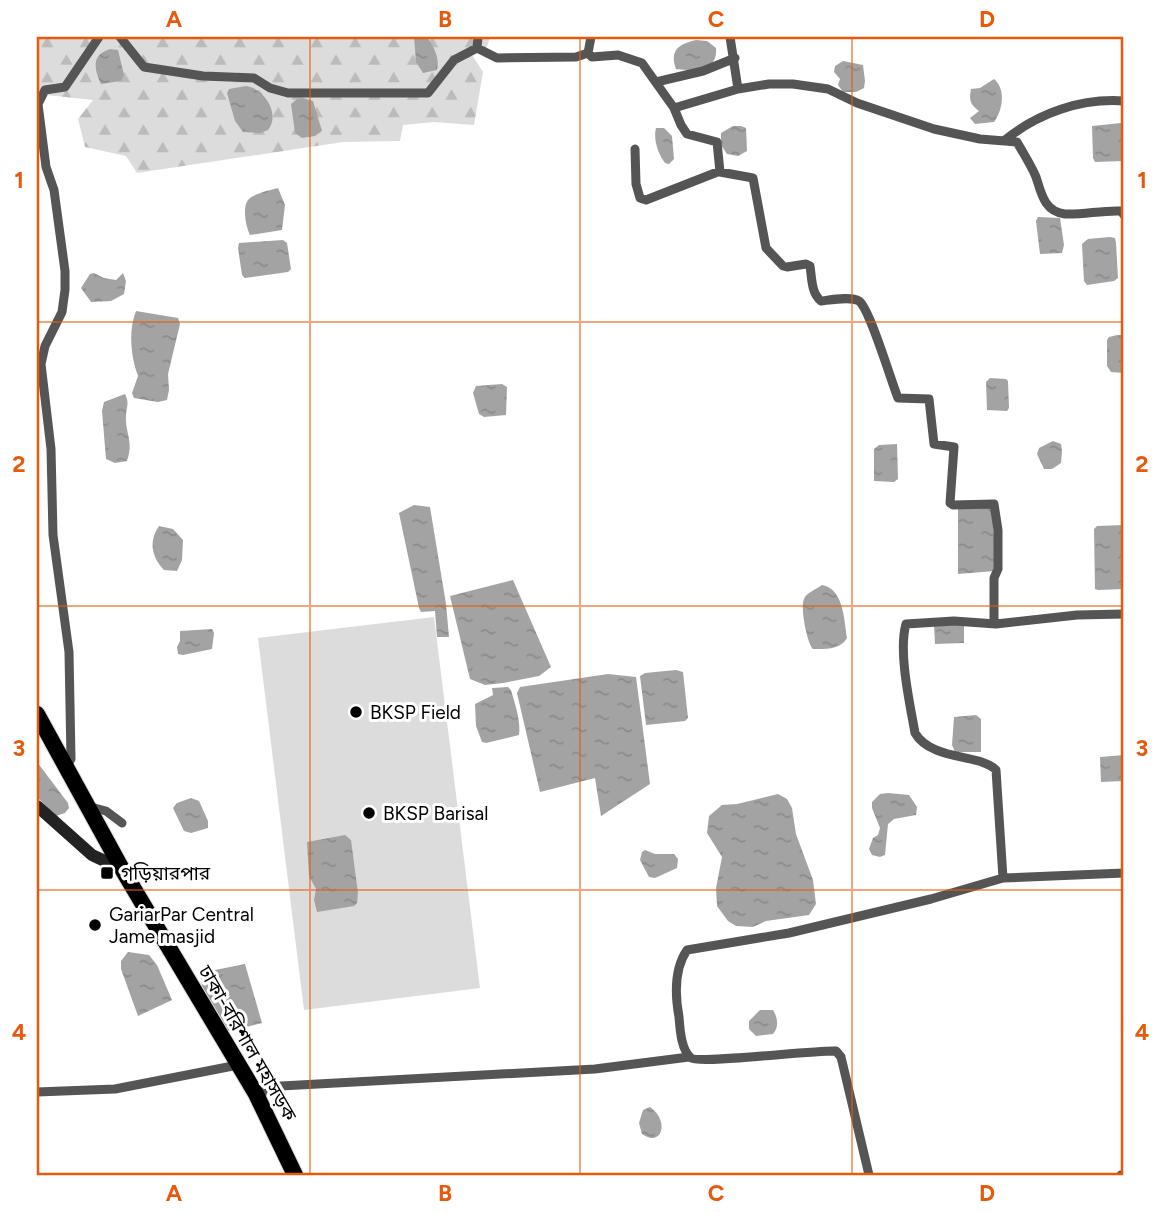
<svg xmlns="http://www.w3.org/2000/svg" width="1161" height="1212" font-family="Figtree,'Noto Sans Bengali',sans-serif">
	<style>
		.forest { fill: url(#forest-firs) }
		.garden { fill: #dcdcdc }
		.water { fill: url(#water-ripples) }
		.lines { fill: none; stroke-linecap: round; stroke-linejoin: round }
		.highway-casing { stroke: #dbdbdb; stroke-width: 18 }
		.street { stroke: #555; stroke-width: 9 }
		.secondary { stroke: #222; stroke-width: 12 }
		.highway { stroke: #000; stroke-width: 16 }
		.grid { fill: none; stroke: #e8590c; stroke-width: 2; stroke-opacity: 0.55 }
		.poi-dot { fill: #000; stroke: #fff; stroke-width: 2.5 }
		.labels { text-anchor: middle; stroke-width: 6; stroke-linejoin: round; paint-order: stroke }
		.poi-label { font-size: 19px; fill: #000; stroke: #fff; text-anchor: start }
		.street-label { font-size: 19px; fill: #000; stroke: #fff }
		.neatline { fill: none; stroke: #e8590c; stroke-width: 2.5 }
		.grid-label { font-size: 23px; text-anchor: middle; font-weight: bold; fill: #e8590c }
	</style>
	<defs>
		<pattern id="forest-firs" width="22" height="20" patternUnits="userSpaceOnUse" patternTransform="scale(1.75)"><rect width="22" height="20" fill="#dcdcdc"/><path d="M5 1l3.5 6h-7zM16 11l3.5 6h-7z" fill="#bbb"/></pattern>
		<pattern id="water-ripples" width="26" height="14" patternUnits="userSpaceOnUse" patternTransform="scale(1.75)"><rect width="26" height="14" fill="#a3a3a3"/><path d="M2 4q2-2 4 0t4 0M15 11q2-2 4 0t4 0" fill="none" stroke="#8b8b8b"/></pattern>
	</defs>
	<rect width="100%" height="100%" fill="#fff"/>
	<!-- forest -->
	<path class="forest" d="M37 37H490L486 50 472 55 483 72 474 125 434 122 403 125 400 141 343 142 137 173 126 156 85 147 78 119 93 100 37 94Z"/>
	<!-- garden -->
	<path class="garden" d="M434 617 480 988 304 1010 258 638Z"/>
	<!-- water -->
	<path class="water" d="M414 37H427C434 47 440 58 437 70L423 73 416 62Z
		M696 40 707 41 716 48C718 72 694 71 676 69 669 50 679 44 696 40Z
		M110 49 118 50 124 75 121 81 101 84C94 69 91 55 110 49Z
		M843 61 863 65 865 81 864 88 856 92H843L838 85 840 79 834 72 835 66Z
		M994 79C1006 89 1003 110 994 122L975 124 970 118 979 111C970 104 969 101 971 89L980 88Z
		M246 86C264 88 281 114 268 130L260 133 243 132 235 121 227 93 229 89Z
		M303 98 313 101 322 131 315 136 302 138 295 133 291 104 297 99Z
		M1121 123 1124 126V161L1095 162 1093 158 1092 126Z
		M733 126H741L746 128 747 151 738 156 727 154 721 145V133Z
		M656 128H664L672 136 674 159 669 164 665 163C658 154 653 139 656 128Z
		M278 188 285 205 282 230 250 235C246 227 241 205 250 198 257 193 270 190 278 188Z
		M1038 217 1060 218 1064 245 1062 253 1040 254 1036 221Z
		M1110 237 1115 238 1116 243 1118 278 1114 281 1087 285 1084 281 1082 244 1088 239Z
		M283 240 287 243 291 269 288 272 245 278 242 275 238 248 239 243Z
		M94 273 104 278 116 280 123 273 126 281 124 294 111 301 91 302 81 288 90 274Z
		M136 311 178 318 180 324 168 374 169 390 167 400 158 402 134 398 132 393 138 376C131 357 128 331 136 311Z
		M1117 335H1124V373L1111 372 1107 366V340L1109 337Z
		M990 378 1006 379 1008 381 1009 408 1007 411 987 410 986 382Z
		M502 384 507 387 506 415 484 417 479 414 473 393 476 386Z
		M125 394C130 404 126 407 126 416 125 433 134 441 127 461L115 463 106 459 102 411 104 402Z
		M1053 441 1061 444 1062 451 1061 463 1052 469H1044L1037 454 1039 448Z
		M897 444 898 479 894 482 874 481V449L879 445Z
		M414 505 430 507 446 604 449 637H437L435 611 421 612 419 608 399 513Z
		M958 508H993L995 571 958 574Z
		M1124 525V589L1098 590 1095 589 1094 529 1097 526Z
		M159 526 173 529 183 540 182 560 177 571 164 570C152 557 148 542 159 526Z
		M513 580 551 667 539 676 503 683 485 685 470 679 450 596Z
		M822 585C844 589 844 620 847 638 840 650 826 649 813 649 807 643 800 607 804 599 806 593 817 589 822 585Z
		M964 624V643L935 644 934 625Z
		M212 629 214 633 212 649 183 655 178 654 177 647 180 641V631Z
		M676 670 683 672 688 718 685 721 646 725 640 676 645 673Z
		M608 674 636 677 650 784 601 816 595 778 540 792 517 693 520 687Z
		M508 687 511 690C515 704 521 721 519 735L486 743 482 742 476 726 475 704 493 695 492 688Z
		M976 715 981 719V752H955L952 745 954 717Z
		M1124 755V781L1101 782 1100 757Z
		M37 762 68 803 69 808 65 813 56 816 37 797Z
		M888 793 909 795 917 807 916 815 894 819 888 824 885 855 880 857 872 855 869 849 873 838 878 835 880 828 872 808V802L880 794Z
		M778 794 787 799 792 808 796 834 813 880 816 904 809 915 766 921 753 927 736 926 728 921 717 906 716 888 722 857 707 833 709 816 722 805 737 804Z
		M191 798 199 801 208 821V828L191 833 184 831 173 808 177 803Z
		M345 835 351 840 358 893 357 903 354 906 317 912 314 900 316 889 309 876 307 842Z
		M645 850 655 854H674L678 859 677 868 655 878 649 877 640 860 642 852Z
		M128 952 149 955 157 965 172 1000 138 1016 121 969V961Z
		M245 964 262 1023 223 1033 203 992 200 973Z
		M760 1010H773C778 1018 779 1027 773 1034L756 1036 749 1029V1021Z
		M650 1107C670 1121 662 1148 642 1134L639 1123 643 1110Z"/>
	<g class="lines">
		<!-- highway casing -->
		<g class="highway-casing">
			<path id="highway" d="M37 714 122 869 256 1094 295 1175"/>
		</g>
		<!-- street -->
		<path class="street" d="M120 37 144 67 203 76 254 78 270 88 288 93H428L454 60 477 48
			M478 37 477 48 497 58 576 57 588 53 592 57 618 55 642 63 674 108 681 125 687 134 717 142 720 172 753 178 766 248 783 266 787 267 806 264 810 266C812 278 811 293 821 301 830 300 851 296 859 301 870 309 891 381 898 398L929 399 934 444 954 447 950 503 953 505 994 504 998 530V569L994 578V624
			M730 37 738 89
			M588 53 591 37
			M656 82 703 71 735 58
			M674 108 738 89 769 84H793L828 89 857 103 934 129 980 139 1017 142C1023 153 1031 165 1036 177 1041 192 1044 212 1065 214 1083 215 1102 210 1121 211L1124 215
			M1005 140C1038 113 1081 98 1124 101
			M635 149 636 184 640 198 646 200 720 171
			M66 767 71 759 69 652 53 535 51 449 41 364 45 346 62 312 65 290V271L54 190 46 167 38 104 45 90 65 87 99 37
			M87 806 106 811 122 823
			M1003 878 996 770C982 754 931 761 915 733 910 704 898 652 906 624L954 621 996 624 1077 615 1124 614
			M37 1092 115 1089 238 1065
			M256 1094 281 1086 595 1069 689 1057
			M869 1175 841 1057 836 1051C814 1050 699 1064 691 1058 681 1050 680 1029 679 1017 675 995 674 969 687 950L789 933 931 899 1003 878 1124 873
			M1121 1175H1124"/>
		<!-- secondary -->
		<path class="secondary" d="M37 806 92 855 122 869"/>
		<!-- highway -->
		<use href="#highway" class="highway"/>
	</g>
	<!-- grid -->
	<path class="grid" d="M310 37V1175M580 37V1175M852 37V1175M37 322H1124M37 606H1124M37 890H1124"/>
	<!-- markers -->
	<g class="poi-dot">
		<circle cx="356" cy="712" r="7"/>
		<circle cx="369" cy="813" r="7"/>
		<rect x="100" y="866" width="14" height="14" rx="3.5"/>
		<circle cx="95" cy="925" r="7"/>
	</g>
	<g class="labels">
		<!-- poi labels -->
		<g class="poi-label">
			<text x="370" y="719">BKSP Field</text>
			<text x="383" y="820">BKSP Barisal</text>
			<text x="121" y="880">গড়িয়ারপার</text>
			<text x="109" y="921">GariarPar Central<tspan x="109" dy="22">Jame masjid</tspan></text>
		</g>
		<!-- street labels -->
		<g class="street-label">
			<text transform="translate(248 1043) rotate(60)" y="7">ঢাকা-বরিশাল মহাসড়ক</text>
		</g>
	</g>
	<!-- border -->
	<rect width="1161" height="1212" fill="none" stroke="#ffffff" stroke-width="77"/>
	<rect x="38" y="38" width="1084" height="1136" class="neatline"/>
	<g class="grid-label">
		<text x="174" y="27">A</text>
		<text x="445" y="27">B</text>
		<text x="716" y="27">C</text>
		<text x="987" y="27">D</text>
		<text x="19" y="188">1</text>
		<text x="1142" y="188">1</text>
		<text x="19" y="472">2</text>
		<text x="1142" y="472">2</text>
		<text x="19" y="756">3</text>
		<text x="1142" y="756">3</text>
		<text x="19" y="1040">4</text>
		<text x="1142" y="1040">4</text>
		<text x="174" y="1201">A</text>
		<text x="445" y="1201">B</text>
		<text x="716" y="1201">C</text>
		<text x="987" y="1201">D</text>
	</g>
</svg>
